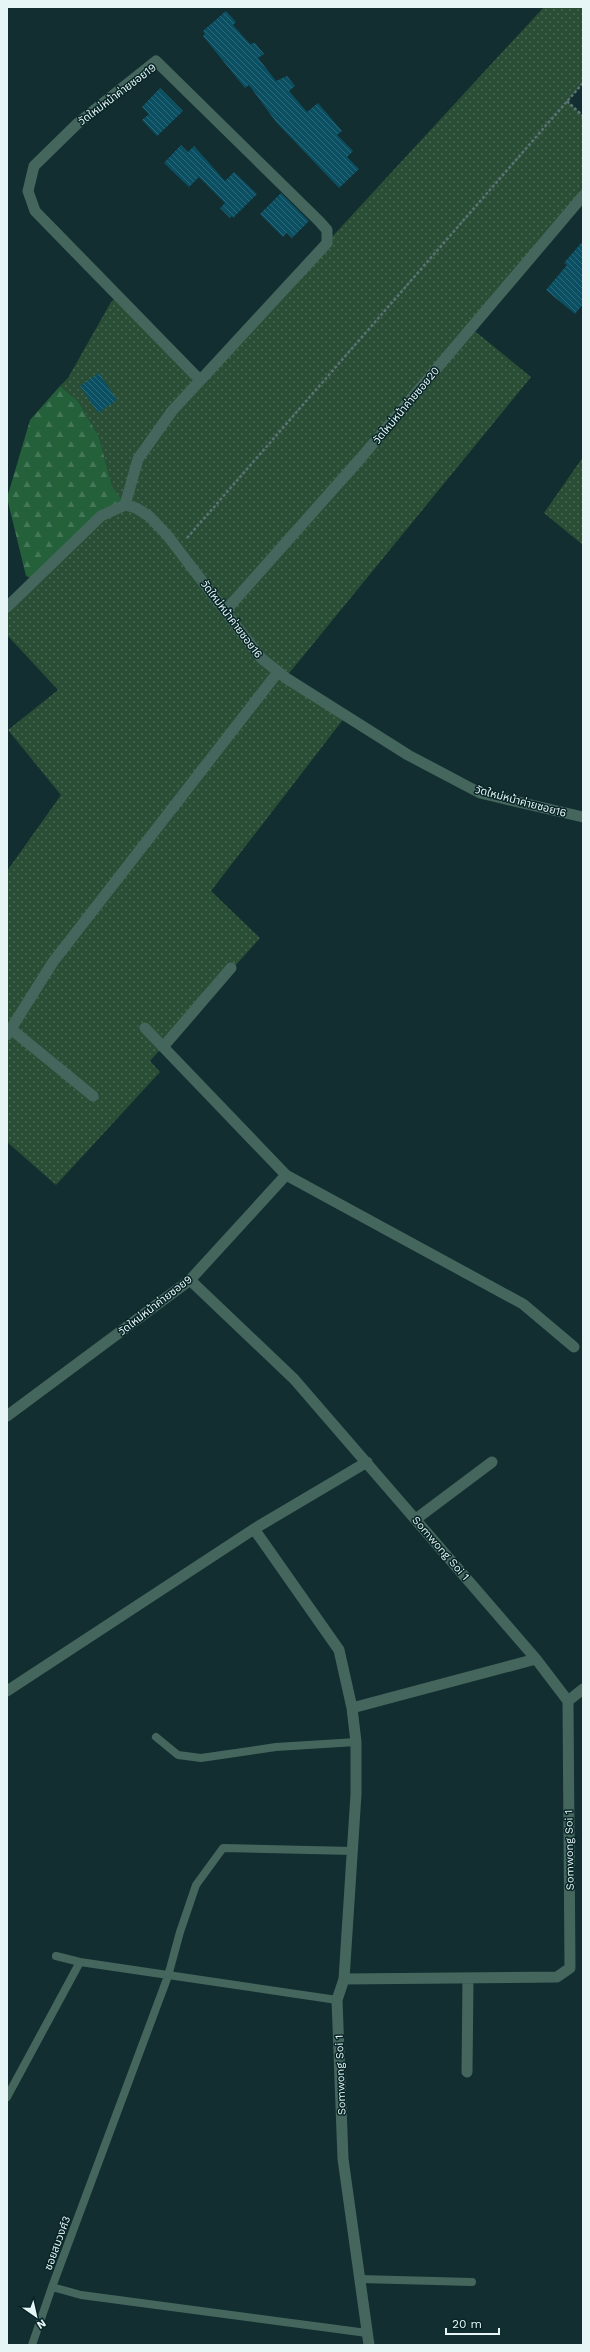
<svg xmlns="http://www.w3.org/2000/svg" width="590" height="2352" font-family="'Work Sans','Noto Sans Thai',sans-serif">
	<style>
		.grass { fill: url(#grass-dots) }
		.forest { fill: url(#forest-firs) }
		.building { fill: url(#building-back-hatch) }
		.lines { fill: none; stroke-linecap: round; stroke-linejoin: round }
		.path { stroke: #5a7273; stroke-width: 2.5; stroke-dasharray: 3 2; stroke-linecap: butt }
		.service { stroke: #45665d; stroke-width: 8 }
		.minor { stroke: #45665d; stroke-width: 11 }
		.labels { text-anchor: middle; stroke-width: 3; stroke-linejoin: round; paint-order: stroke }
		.street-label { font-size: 11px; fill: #e6f6f7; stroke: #072426 }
	</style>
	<defs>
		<pattern id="grass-dots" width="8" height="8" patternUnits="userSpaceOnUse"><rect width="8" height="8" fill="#2a4e35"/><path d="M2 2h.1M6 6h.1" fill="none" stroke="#496853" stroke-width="1.8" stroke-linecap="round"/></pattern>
		<pattern id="forest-firs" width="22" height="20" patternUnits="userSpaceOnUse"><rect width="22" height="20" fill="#24603a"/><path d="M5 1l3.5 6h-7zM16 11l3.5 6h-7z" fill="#447757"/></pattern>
		<pattern id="building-back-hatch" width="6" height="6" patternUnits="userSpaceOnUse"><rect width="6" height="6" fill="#0b4f63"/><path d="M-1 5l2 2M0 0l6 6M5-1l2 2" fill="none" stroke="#2f697a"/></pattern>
	</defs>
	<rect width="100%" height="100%" fill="#122e30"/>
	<!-- grass -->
	<path class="grass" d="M544 7H583V83L567 101 583 116V196L471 328 531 377 286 677 345 717 211 891 260 938 150 1061 160 1072 56 1185 7 1142V871L61 795 8 730 58 690 7 635V607L101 516 124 505 112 486 99 437 78 401 60 386 68 378 111 302 118 296 200 380Z
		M583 457V545L544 513Z"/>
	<!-- forest -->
	<path class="forest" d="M60 386 78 401 99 437 112 486 125 505 101 516 36 580 26 576 7 498 30 420Z"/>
	<!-- building -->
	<path class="building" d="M226 11 236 22 233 25 250 44 255 43 264 54 258 58 276 81 287 76 295 86 289 91 307 112 318 103 342 131 337 135 353 151 347 157 359 169 339 188 276 122 249 85 245 88 203 36 205 34 203 31Z
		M160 88 183 111 157 136 142 120 149 114 142 107Z
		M181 145 188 152 194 146 225 181 234 172 257 194 233 218 232 216 230 218 220 208 225 203 199 177 189 187 164 163Z
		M281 193 309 221 292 238 287 233 283 237 260 214Z
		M583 241V304L575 314 546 290 567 265 564 263Z
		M99 373 117 400 98 413 80 386Z"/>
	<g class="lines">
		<!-- path -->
		<path class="path" d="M567 101 583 116
			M187 538 583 83"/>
		<!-- service -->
		<path class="service" d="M156 1737 178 1755 201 1758 276 1747 356 1742
			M353 1851 223 1848 196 1885 180 1932 168 1976 52 2287 81 2295 367 2333
			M56 1956 80 1962 337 2000
			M7 2097 80 1962
			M360 2279 472 2282
			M32 2345 52 2287"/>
		<!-- minor -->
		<path class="minor" d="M125 505 138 459 172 411 327 243V230L319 221 156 61 78 123 34 166 28 191 35 211 200 380
			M7 607 101 516 125 505 136 508 149 516 167 535 261 658 286 678 408 755 480 793 583 817
			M226 610 360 459 583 196
			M145 1028 286 1175 523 1304 574 1347
			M11 1029 93 1096
			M7 1035 53 962 278 672
			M163 1047 231 968
			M190 1280 294 1379 536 1659 568 1701 570 1968 557 1977 344 1979 337 2000 343 2159 369 2345
			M7 1416 190 1280 286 1175
			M416 1519 492 1462
			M7 1691 254 1529
			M568 1701 583 1689
			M352 1708 536 1659
			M344 1979 356 1794V1742L352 1708 339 1650 254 1529 367 1462
			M467 2072 468 1978"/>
	</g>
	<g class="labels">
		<!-- street labels -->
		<g class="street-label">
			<text transform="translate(117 94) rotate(-37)" y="4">วัดใหม่หน้าค่ายซอย19</text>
			<text transform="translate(406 405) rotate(-50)" y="4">วัดใหม่หน้าค่ายซอย20</text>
			<text transform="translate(232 619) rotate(53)" y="4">วัดใหม่หน้าค่ายซอย16</text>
			<text transform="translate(521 801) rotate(15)" y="4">วัดใหม่หน้าค่ายซอย16</text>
			<text transform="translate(155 1305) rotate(-38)" y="4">วัดใหม่หน้าค่ายซอย9</text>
			<text transform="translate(441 1548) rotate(49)" y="4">Somwong Soi 1</text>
			<text transform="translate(569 1850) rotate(-91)" y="4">Somwong Soi 1</text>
			<text transform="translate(340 2075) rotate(-92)" y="4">Somwong Soi 1</text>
			<text transform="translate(57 2243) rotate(-70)" y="4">ซอยสมวงศ์3</text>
		</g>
	</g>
	<!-- border -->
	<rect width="590" height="2352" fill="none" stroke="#e6f6f7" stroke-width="16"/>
	<!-- north arrow -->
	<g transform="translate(36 2316) rotate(146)" stroke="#072426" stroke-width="3" paint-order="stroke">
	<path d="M0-3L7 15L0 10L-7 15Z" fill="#e6f6f7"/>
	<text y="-6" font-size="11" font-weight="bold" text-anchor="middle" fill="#e6f6f7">N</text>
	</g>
	<!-- scale -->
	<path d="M446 2328v6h53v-6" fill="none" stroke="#e6f6f7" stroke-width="2"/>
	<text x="452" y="2328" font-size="12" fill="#e6f6f7" stroke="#072426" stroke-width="3" paint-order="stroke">20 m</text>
</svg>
